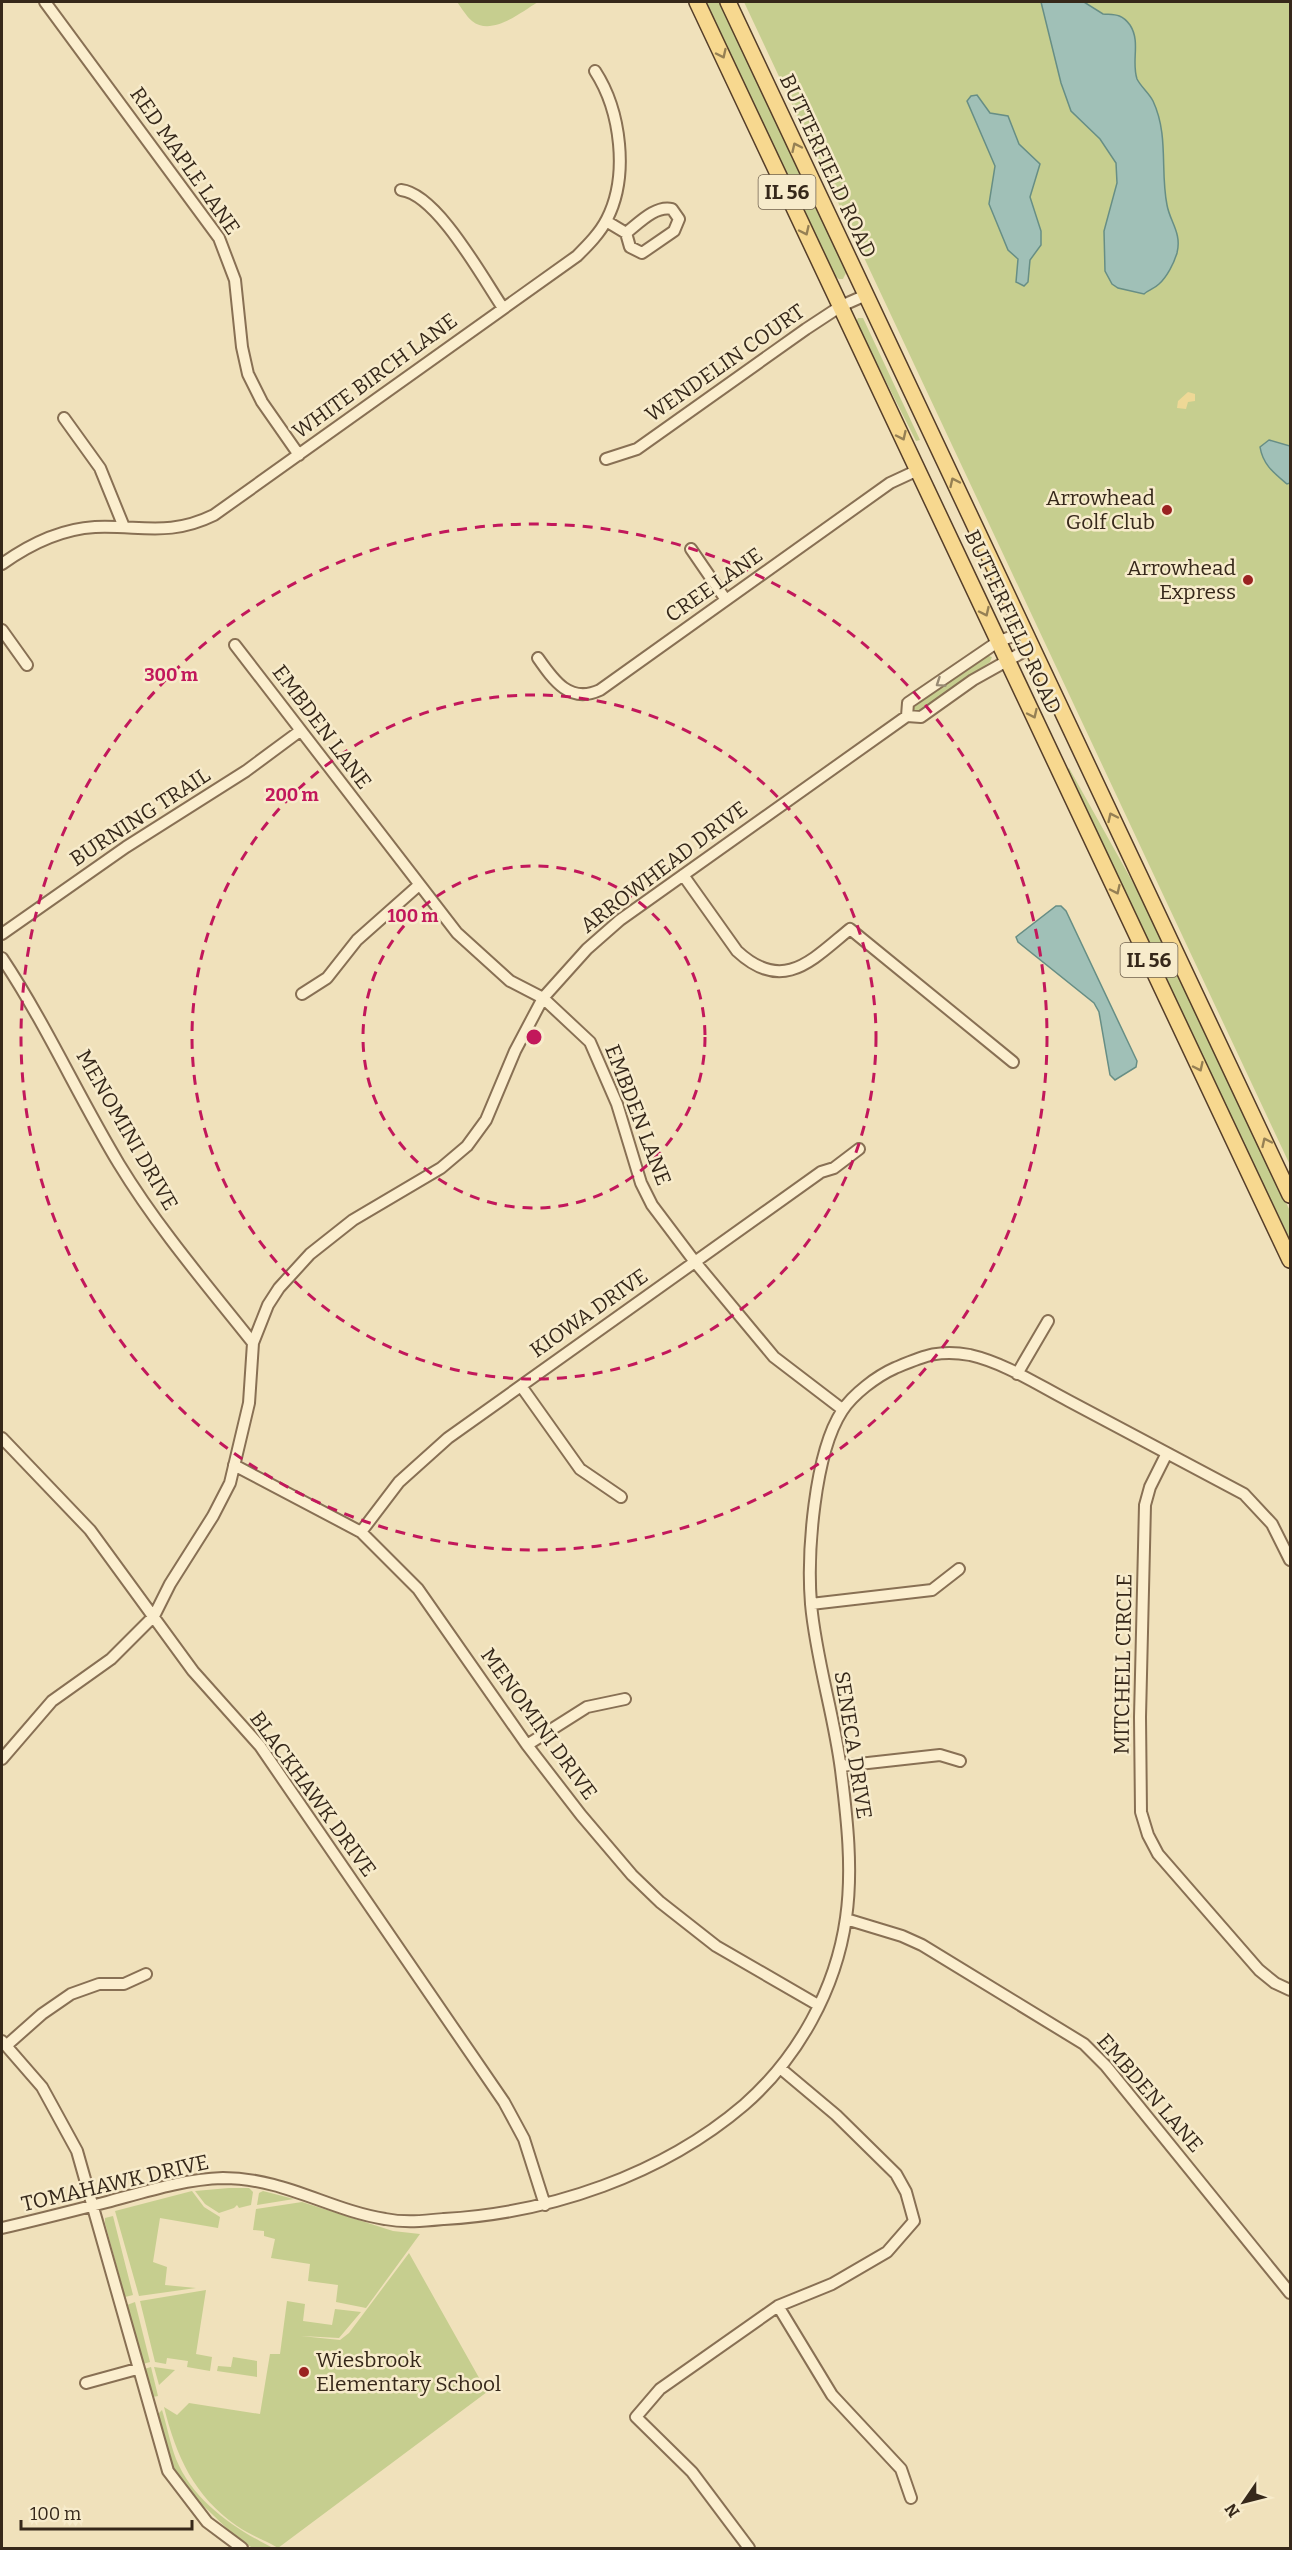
<svg xmlns="http://www.w3.org/2000/svg" width="1292" height="2550" font-family="Bitter,serif">
	<style>
		.green { fill: #c6ce8f }
		.sand { fill: #eed896 }
		.water { fill: #a0c0b7; stroke: #678e85; stroke-width: 1.5 }
		.lines { fill: none; stroke-linecap: round; stroke-linejoin: round }
		.minor-casing { stroke: #887054; stroke-width: 14 }
		.primary-casing { stroke: #553e29; stroke-width: 18 }
		.minor { stroke: #fbeece; stroke-width: 10 }
		.primary { stroke: #f7d88f; stroke-width: 15 }
		.oneway { stroke: #968054 }
		.oneway2 { stroke: #988b74 }
		.ring { fill: none; stroke: #c2185b; stroke-width: 3; stroke-dasharray: 10 8 }
		.poi-dot { fill: #9a2221; stroke: #f7ebcb; stroke-width: 2 }
		.labels { text-anchor: middle; stroke-width: 5; stroke-linejoin: round; paint-order: stroke }
		.shield { fill: #f7ebcb; stroke: #70624f; stroke-width: 1.5 }
		.shield-label { font-size: 20px; font-weight: bold; fill: #36281a }
		.street-label { font-size: 21px; fill: #36281a; stroke: #f7ebcb }
		.poi-label { font-size: 21px; fill: #36281a; stroke: #f7ebcb; text-anchor: end }
		.centre { fill: #c2185b; stroke: #f7ebcb; stroke-width: 3 }
		.ring-label { font-size: 18px; text-anchor: middle; font-weight: bold; fill: #c2185b; stroke: #f7ebcb; stroke-width: 5; stroke-linejoin: round; paint-order: stroke }
	</style>
	<rect width="100%" height="100%" fill="#f0e1bb"/>
	<!-- green -->
	<path class="green" d="M457 2H538C521 12 492 37 472 21 466 16 461 7 457 2Z
		M705 2H720L847 271 843 279H839L834 275Z
		M744 2H1290V1165Z
		M858 318H863L920 440 916 441 856 322Z
		M986 655 992 657 990 662 914 715 911 709Z
		M1069 768 1146 906 1290 1211V1244L1067 770Z
		M229 2188H249L253 2192 251 2205 239 2208 237 2205 234 2208 219 2213 205 2204 195 2191Z
		M192 2191 204 2207 220 2217 218 2228 160 2218 153 2262 167 2267 165 2285 196 2288 139 2296 115 2211Z
		M263 2191 294 2199 257 2205 259 2193Z
		M302 2202 393 2231 420 2234 366 2308 336 2302 338 2285 308 2281 310 2264 271 2258 275 2239 264 2236V2231L253 2230 256 2209Z
		M113 2216 133 2295 125 2297 105 2223V2218Z
		M409 2253 487 2392 278 2548C265 2540 250 2535 237 2526 194 2496 176 2456 164 2407L177 2415 189 2403 260 2414 270 2354H280L287 2301 305 2304 303 2321 332 2325 335 2309 361 2312 339 2338 301 2336 340 2340 349 2333Z
		M206 2290 196 2354 212 2357 210 2371 187 2367 188 2361 167 2358 166 2364 155 2362 140 2301Z
		M135 2302 150 2362 143 2364 127 2305Z
		M233 2357 257 2361V2377L217 2371 218 2366 231 2367Z
		M151 2367 158 2396 153 2397 144 2369Z
		M154 2367 175 2370 159 2385Z
		M162 2410C167 2426 170 2443 176 2459 193 2501 235 2529 273 2548H253L239 2540 187 2490 173 2467 156 2416Z"/>
	<!-- sand -->
	<path class="sand" d="M1188 392 1195 394V401L1188 402 1186 409 1177 408 1178 401Z"/>
	<!-- water -->
	<path class="water" d="M1041 2H1084L1103 14C1114 15 1121 13 1130 25 1141 42 1131 61 1137 79 1141 87 1149 93 1153 101 1169 135 1160 171 1167 205 1170 222 1182 233 1177 253 1174 263 1167 277 1159 284 1154 289 1148 290 1144 294L1118 288 1112 284 1105 271 1104 231 1117 183 1116 163 1100 139 1071 111 1061 83Z
		M977 95 990 113 1008 116 1019 144 1040 164 1030 197 1041 231V245L1030 260 1028 282 1024 286 1016 282 1018 259 1008 250 989 204 995 166 967 101 971 96Z
		M1269 440 1290 446V483L1287 484C1274 473 1263 465 1260 447Z
		M1056 906H1061L1066 911 1137 1061 1136 1067 1115 1080 1110 1075 1099 1012 1094 1003 1018 942 1016 937Z"/>
	<g class="lines">
		<!-- minor casing -->
		<g class="minor-casing">
			<path id="minor" d="M45 2 219 238 235 280 242 347 248 374 262 402 299 455
				M401 190C437 194 482 277 503 308
				M606 221 626 233 630 247 642 253 674 231 679 219 672 209C655 205 638 224 626 233
				M64 418 100 468 124 527
				M606 459 637 449 806 329 841 306 866 295
				M691 549 726 600
				M2 564C30 544 60 529 95 527 141 525 169 537 214 515L577 256C588 245 600 233 607 219 629 176 621 111 595 71
				M2 630 27 665
				M235 645 457 933 510 981 543 998 590 1042 617 1104 641 1183 652 1205 695 1262 774 1357 842 1409
				M538 658C554 681 570 704 600 690L890 483 918 470
				M907 716 908 703 999 641 1025 632
				M683 875 737 951C783 994 812 960 850 929L1013 1062
				M2 934 126 847 246 771 300 731
				M2 958C46 1024 78 1096 119 1164 158 1228 206 1284 253 1343
				M302 994 327 978 357 940 419 885
				M1017 1374 1048 1321
				M521 1386 580 1469 621 1497
				M2 1438 90 1530 193 1671 260 1746 504 2102 524 2139 545 2205
				M1167 1453 1150 1487 1145 1505 1140 1717 1141 1812 1148 1835 1158 1854 1259 1970 1275 1983 1290 1990
				M234 1465 361 1532 418 1589 527 1745 581 1815 632 1875 660 1902 716 1946 818 2005
				M361 1532 399 1482 448 1438 821 1172 834 1168 859 1149
				M811 1604 932 1590 959 1569
				M527 1745 587 1707 625 1699
				M2 1759 52 1701 111 1659 154 1616 170 1584 213 1516 230 1483 249 1403 253 1343 268 1305 279 1288 310 1254 353 1220 441 1168 467 1146 486 1120 515 1051 543 998 587 949 620 920 907 716 921 717 973 680 1032 647
				M841 1766 940 1755 960 1761
				M846 1919 902 1936 922 1945 1084 2044 1106 2066 1290 2293
				M2 2041 42 2087 77 2151 168 2471 207 2522 242 2548
				M7 2045 42 2014 71 1994 99 1984H124L146 1974
				M2 2228C37 2220 72 2211 107 2202 144 2192 184 2179 223 2178 284 2178 329 2210 385 2219 405 2223 424 2221 444 2219 550 2213 662 2175 744 2105 798 2058 836 1989 846 1918 853 1870 847 1818 841 1770 834 1714 816 1660 811 1604 807 1554 814 1454 842 1411 853 1394 877 1376 895 1368 924 1356 939 1349 970 1355 1005 1363 1038 1385 1069 1401 1127 1432 1185 1463 1244 1494L1272 1524 1290 1560
				M778 2306 832 2395 901 2469 911 2498
				M86 2383 137 2369
				M749 2548 692 2472 636 2417 660 2389 778 2306 832 2284 887 2252 914 2221 906 2192 896 2174 836 2115 780 2068"/>
		</g>
		<!-- primary casing -->
		<g class="primary-casing">
			<path id="primary" d="M697 2 1290 1260
				M728 2 1290 1195"/>
		</g>
		<!-- minor -->
		<use href="#minor" class="minor"/>
		<!-- primary -->
		<use href="#primary" class="primary"/>
	</g>
	<!-- one-way arrows -->
	<defs><path id="oneway-chevron" d="M-2-3.5L2.5 0L-2 3.5" fill="none" stroke-width="1.6" stroke-linecap="round" stroke-linejoin="round" transform="scale(1.5)"/></defs>
	<g class="oneway">
		<use href="#oneway-chevron" transform="translate(722 54) rotate(65)"/>
		<use href="#oneway-chevron" transform="translate(796 147) rotate(-115)"/>
		<use href="#oneway-chevron" transform="translate(805 231) rotate(65)"/>
		<use href="#oneway-chevron" transform="translate(902 436) rotate(65)"/>
		<use href="#oneway-chevron" transform="translate(954 482) rotate(-115)"/>
		<use href="#oneway-chevron" transform="translate(985 612) rotate(65)"/>
		<use href="#oneway-chevron" transform="translate(1033 714) rotate(65)"/>
		<use href="#oneway-chevron" transform="translate(1112 817) rotate(-115)"/>
		<use href="#oneway-chevron" transform="translate(1116 890) rotate(65)"/>
		<use href="#oneway-chevron" transform="translate(1199 1067) rotate(65)"/>
		<use href="#oneway-chevron" transform="translate(1266 1142) rotate(-115)"/>
	</g>
	<use class="oneway2" href="#oneway-chevron" transform="translate(940 683) rotate(146)"/>
	<!-- distance rings -->
	<g class="ring">
		<circle cx="534" cy="1037" r="171"/>
		<circle cx="534" cy="1037" r="342"/>
		<circle cx="534" cy="1037" r="513"/>
	</g>
	<!-- markers -->
	<g class="poi-dot">
		<circle cx="1167" cy="510" r="6"/>
		<circle cx="1248" cy="580" r="6"/>
		<circle cx="304" cy="2372" r="6"/>
	</g>
	<g class="labels">
		<!-- shield labels -->
		<g class="shield">
			<rect x="758.5" y="175" width="57" height="34" rx="4.5"/>
			<rect x="1120.5" y="943" width="57" height="34" rx="4.5"/>
		</g>
		<g class="shield-label">
			<text x="787" y="199">IL 56</text>
			<text x="1149" y="967">IL 56</text>
		</g>
		<!-- street labels -->
		<g class="street-label">
			<text transform="translate(185 161) rotate(55)" y="7">RED MAPLE LANE</text>
			<text transform="translate(828 166) rotate(65)" y="7">BUTTERFIELD ROAD</text>
			<text transform="translate(725 363) rotate(-35)" y="7">WENDELIN COURT</text>
			<text transform="translate(375 376) rotate(-36)" y="7">WHITE BIRCH LANE</text>
			<text transform="translate(714 585) rotate(-35)" y="7">CREE LANE</text>
			<text transform="translate(1013 622) rotate(65)" y="7">BUTTERFIELD ROAD</text>
			<text transform="translate(322 727) rotate(53)" y="7">EMBDEN LANE</text>
			<text transform="translate(140 817) rotate(-33)" y="7">BURNING TRAIL</text>
			<text transform="translate(664 867) rotate(-37)" y="7">ARROWHEAD DRIVE</text>
			<text transform="translate(638 1115) rotate(69)" y="7">EMBDEN LANE</text>
			<text transform="translate(127 1130) rotate(60)" y="7">MENOMINI DRIVE</text>
			<text transform="translate(589 1313) rotate(-35)" y="7">KIOWA DRIVE</text>
			<text transform="translate(1123 1664) rotate(-89)" y="7">MITCHELL CIRCLE</text>
			<text transform="translate(539 1724) rotate(54)" y="7">MENOMINI DRIVE</text>
			<text transform="translate(853 1745) rotate(81)" y="7">SENECA DRIVE</text>
			<text transform="translate(313 1794) rotate(54)" y="7">BLACKHAWK DRIVE</text>
			<text transform="translate(1150 2093) rotate(49)" y="7">EMBDEN LANE</text>
			<text transform="translate(115 2183) rotate(-13)" y="7">TOMAHAWK DRIVE</text>
		</g>
		<!-- poi labels -->
		<g class="poi-label">
			<text x="1155" y="505">Arrowhead<tspan x="1155" dy="24">Golf Club</tspan></text>
			<text x="1236" y="575">Arrowhead<tspan x="1236" dy="24">Express</tspan></text>
			<text x="316" y="2367" text-anchor="start">Wiesbrook<tspan x="316" dy="24">Elementary School</tspan></text>
		</g>
	</g>
	<circle cx="534" cy="1037" r="9" class="centre"/>
	<g class="ring-label">
		<text x="171" y="681">300 m</text>
		<text x="292" y="801">200 m</text>
		<text x="413" y="922">100 m</text>
	</g>
	<!-- border -->
	<rect width="1292" height="2550" fill="none" stroke="#36281a" stroke-width="6"/>
	<!-- north arrow -->
	<g transform="translate(1244 2502) rotate(235)" stroke="#f7ebcb" stroke-width="4.5" paint-order="stroke">
	<path d="M0-4.5L10 22L0 15L-10 22Z" fill="#36281a"/>
	<text y="-9" font-size="16" font-weight="bold" text-anchor="middle" fill="#36281a">N</text>
	</g>
	<!-- scale -->
	<path d="M21 2520v9h171v-9" fill="none" stroke="#36281a" stroke-width="3"/>
	<text x="30" y="2520" font-size="18" fill="#36281a" stroke="#f7ebcb" stroke-width="4.5" paint-order="stroke">100 m</text>
</svg>
